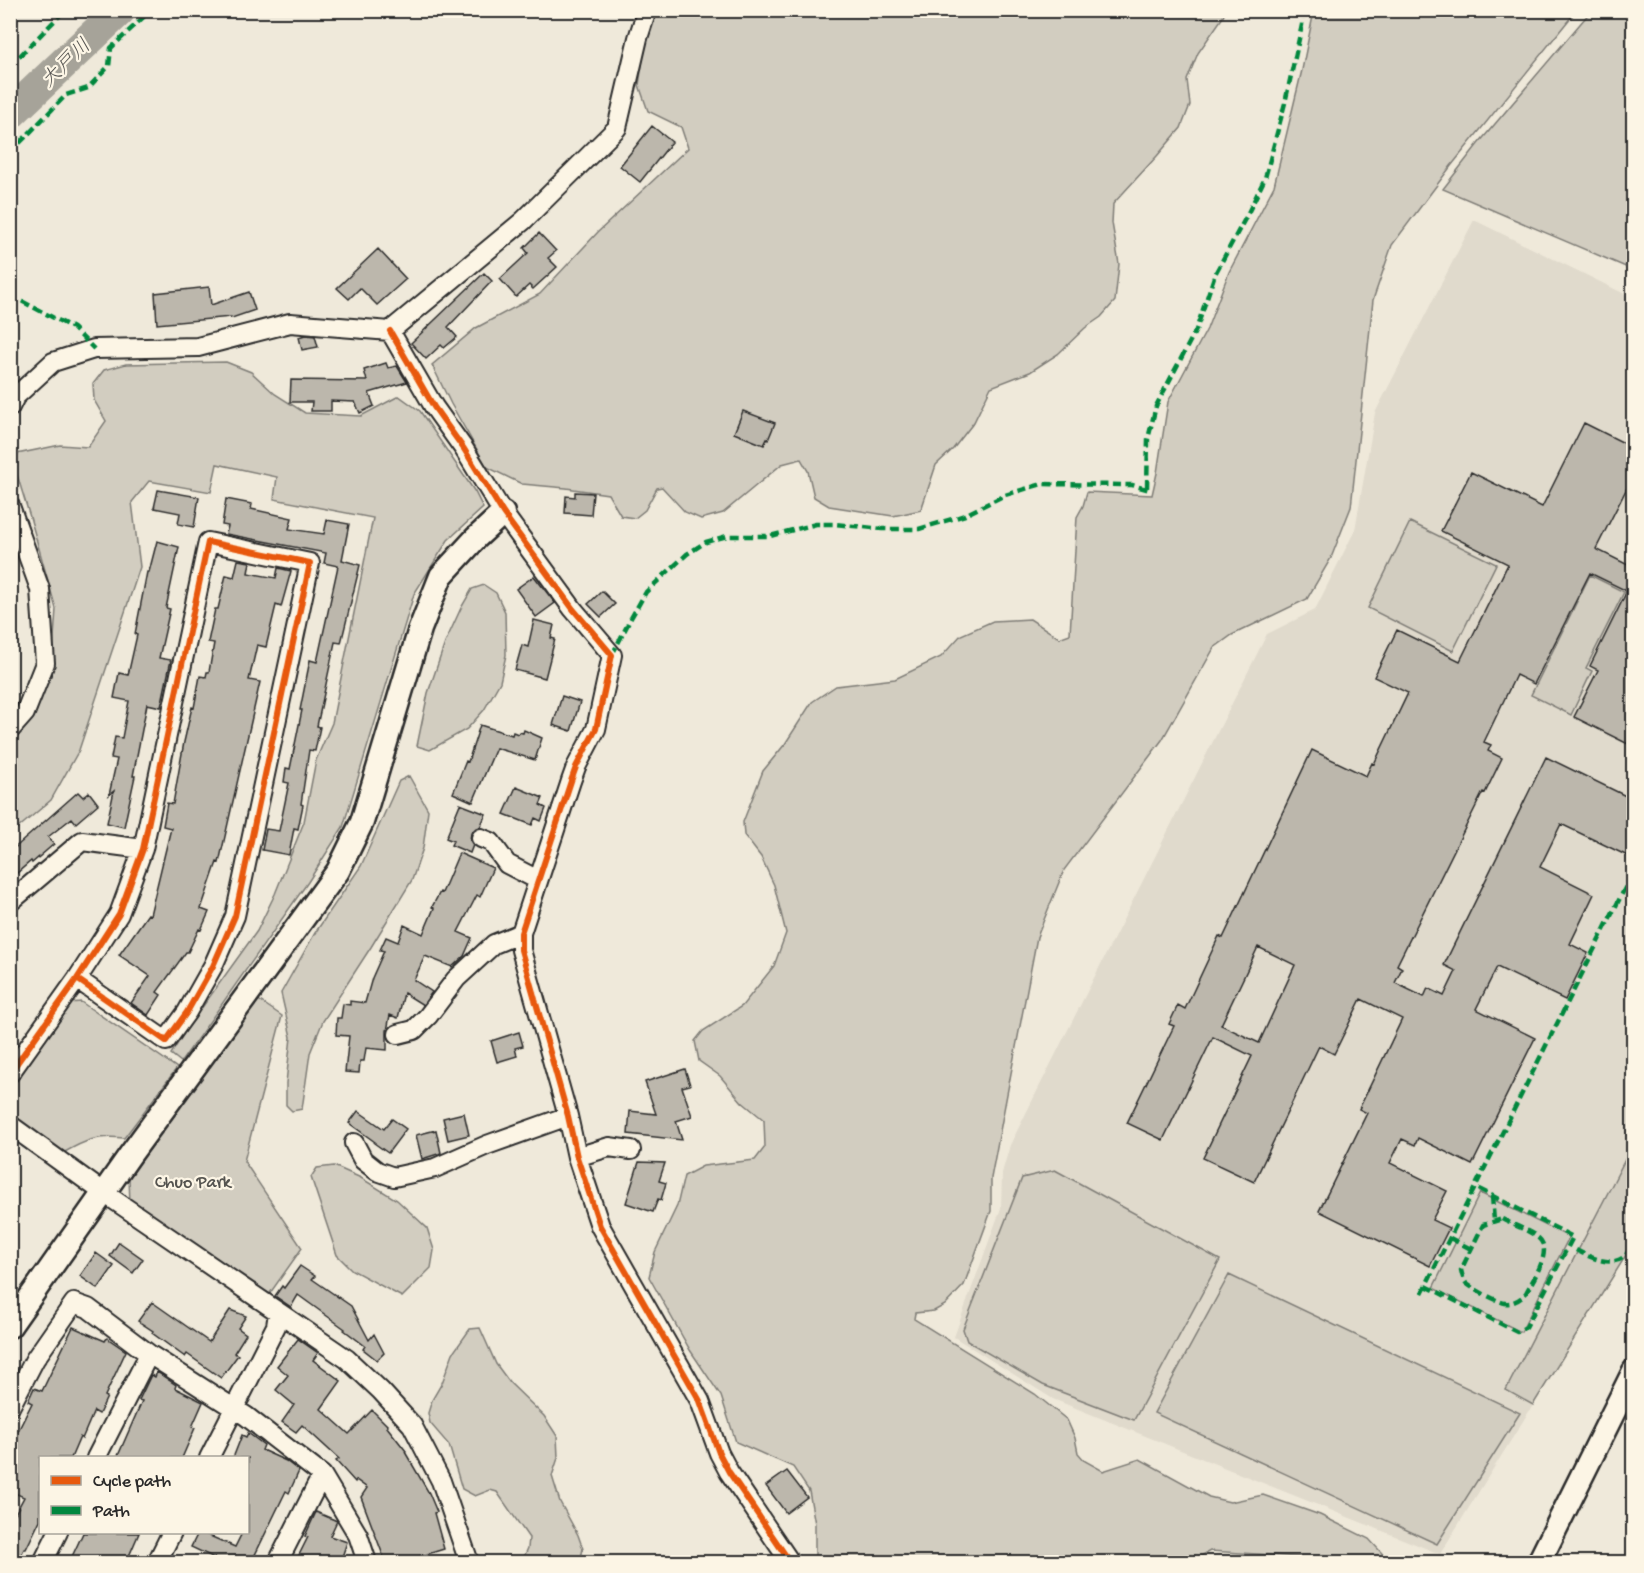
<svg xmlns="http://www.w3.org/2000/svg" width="1644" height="1573" font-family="'Gochi Hand','Klee One',sans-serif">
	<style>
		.built { fill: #e0dacc }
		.green { fill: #d2cdc0; stroke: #7e7c76; stroke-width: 1.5 }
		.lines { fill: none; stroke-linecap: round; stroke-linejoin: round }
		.river { stroke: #a6a399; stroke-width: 32 }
		.building { fill: #bcb7ac; stroke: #2b2b2b; stroke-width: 1.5; fill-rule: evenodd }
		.minor-casing { stroke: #2b2b2b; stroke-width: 22 }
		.tertiary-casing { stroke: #2b2b2b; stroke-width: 27 }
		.minor { stroke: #fcf5e5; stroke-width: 18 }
		.tertiary { stroke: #fcf5e5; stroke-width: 22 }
		.quiet { stroke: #00873e; stroke-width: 4.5; stroke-dasharray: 9 4.5; stroke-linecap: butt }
		.cycleway-casing { stroke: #fcf5e5; stroke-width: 10 }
		.cycleway { stroke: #e8590c; stroke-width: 6 }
		.labels { text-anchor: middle; stroke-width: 4.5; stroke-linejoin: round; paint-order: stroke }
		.park-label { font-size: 18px; fill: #555450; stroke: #fcf5e5 }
		.water-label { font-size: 20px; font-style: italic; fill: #565552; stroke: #fcf5e5 }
	</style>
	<rect width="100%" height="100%" fill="#efe9da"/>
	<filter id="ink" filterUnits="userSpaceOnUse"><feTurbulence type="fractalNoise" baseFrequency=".0167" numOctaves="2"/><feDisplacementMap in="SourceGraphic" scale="12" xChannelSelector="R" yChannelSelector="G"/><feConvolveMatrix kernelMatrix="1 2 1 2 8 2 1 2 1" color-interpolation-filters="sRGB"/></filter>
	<g filter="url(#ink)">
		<!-- built -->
		<path class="built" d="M1474 220 1633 298V393L1627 405 1634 409 1633 1144 1506 1390 1533 1405 1440 1554 1053 1399 954 1337 1001 1208 1002 1173 1010 1145 1267 634 1315 610 1355 530 1375 413Z"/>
		<!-- green -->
		<path class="green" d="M657 11H1225L1223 17 1198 53 1187 80 1190 105 1181 128 1157 156 1113 204 1112 223 1119 264 1115 301 1101 317 1085 328 1058 354 1030 372 991 387 974 422 953 449 936 465 921 510 893 516 829 506 814 497 808 471 801 459 782 464 723 513 701 519 685 512 662 487 657 488 645 510 635 518 621 516 608 494 566 488 522 484 487 467 451 404 432 365 476 328 540 294 598 232 688 148 681 127 648 111 639 85 647 32Z
			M1314 11H1576L1451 166 1392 245 1373 300 1351 507 1331 558 1307 599 1232 635 1214 648 1162 740 1064 870 1037 937 991 1178V1211L964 1285 945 1305 934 1311 915 1313 914 1319 1035 1394 1067 1420 1075 1438 1078 1453 1085 1461 1103 1471 1140 1459 1209 1497 1230 1502 1263 1495 1320 1515 1369 1539 1390 1562H1305L1300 1557 1210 1551 1190 1562H815V1524L809 1491 793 1467 736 1442 721 1396 690 1350 649 1277 655 1252 677 1206 684 1176 703 1166 755 1160 765 1147 764 1120 742 1102 720 1076 699 1061 695 1041 703 1031 742 1006 774 966 786 933 774 885 761 857 744 835 743 822 763 771 785 744 812 702 836 686 895 679 941 657 961 635 993 621 1030 619 1059 638 1070 634 1077 517 1083 506 1087 492 1152 495 1157 473 1168 402 1207 329 1229 272 1274 186 1302 70Z
			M1591 11H1633V270L1443 189 1478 144Z
			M226 362 251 372 275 394 305 413 361 416 399 396 420 411 475 492 483 508 448 540 414 594 343 827 308 882 181 1062 171 1054 188 1027 257 931 275 894 304 822 316 760 332 723 373 518 274 499 277 477 217 464 211 492 149 481 132 502 140 567 79 750 51 800 11 834V742L35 715 52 667 56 609 30 517 14 465 17 454 60 445 88 447 106 421 94 400 93 384 104 370 126 364Z
			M1410 522 1496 564 1453 651 1368 608Z
			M1590 575 1624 592 1586 668 1592 671 1571 715 1531 695Z
			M484 585 496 593 505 612 506 655 500 682 484 710 467 729 430 750 417 746 428 693 445 643 461 608 472 589Z
			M409 776 428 810 423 848 412 880 371 947 323 1021 310 1053 302 1109 292 1111 286 1105V1083L291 1037 281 993 315 933 361 866 399 781Z
			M257 999 282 1016 244 1161 302 1248 268 1296 130 1203 129 1178Z
			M81 1002 177 1068 124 1138C97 1135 86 1140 63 1153L11 1115V1087L69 1003Z
			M1633 1144V1244L1533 1405 1506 1390Z
			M334 1166 361 1178 397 1200 427 1228 434 1250 431 1268 402 1297 352 1270 337 1255 311 1177 317 1168Z
			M1055 1170 1220 1260 1134 1420 1043 1385 967 1341 963 1329 1022 1178Z
			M1480 1193 1569 1237 1521 1332 1433 1288Z
			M1229 1275 1520 1413 1437 1544 1154 1413Z
			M480 1328 496 1364 510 1383 544 1416 557 1436 558 1458 552 1476 560 1502 578 1535 583 1549 580 1562H517L524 1557 528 1548 529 1538 497 1492 490 1490 475 1496 462 1489 449 1445 430 1423 428 1413 432 1400 442 1383 453 1353 470 1329Z"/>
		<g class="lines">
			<!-- river -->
			<path class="river" d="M10 114 120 10"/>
		</g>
		<!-- building -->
		<path class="building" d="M652 126 672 142 640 182 620 166Z
			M539 233 556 251 548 258 557 267 533 289 529 285 516 297 500 279 528 253 524 248Z
			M378 249 406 279 377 305 360 288 349 299 337 288Z
			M484 273 492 281 448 327 457 337 444 348 441 345 426 359 411 343Z
			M209 287 211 305 249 292 255 310 232 318 231 317 157 324 155 293Z
			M305 335 315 336 318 347 302 350 299 337Z
			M386 363 388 368 397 366 407 382 369 393 374 406 360 413 355 402 331 401V411H311L312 402H290L291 380 367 381 364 370Z
			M743 411 775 423 768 440 767 439 764 445 734 433Z
			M1584 423 1634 448V474L1596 549 1634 568V747L1574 717 1598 670 1590 666 1627 591 1590 573 1534 684 1516 675 1484 742 1491 745 1488 751 1502 758 1485 793 1483 792 1397 965 1402 968 1395 983 1424 997 1428 988 1444 996 1456 971 1444 965 1546 757 1634 800V859L1561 824 1540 867 1594 894 1570 944 1588 953 1565 1000 1497 967 1476 1009 1535 1038 1472 1165 1418 1138 1415 1145 1402 1139 1390 1163 1447 1191 1432 1220 1449 1228 1430 1266 1319 1211 1367 1113 1359 1109 1402 1019 1361 999 1334 1054 1319 1046 1254 1182 1203 1158 1252 1056 1213 1037 1163 1140 1127 1123 1174 1026 1169 1024 1178 1005 1185 1009 1219 936 1223 938 1312 750 1366 776 1372 763 1374 764 1408 693 1374 677 1397 630 1460 661 1508 564 1441 531 1471 472 1542 507ZM1258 947 1295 965 1259 1043 1221 1025Z
			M158 490 199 497 194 527 178 524 180 513 154 508Z
			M575 492 593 493 591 515 565 513 566 496 575 497Z
			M226 499 252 504 251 509 292 518 289 529 324 534 327 520 349 524 342 560 360 565 341 643 335 642 317 726 320 727 315 751 309 750 301 804 303 805 298 829 294 828 289 855 262 850 266 829 279 831 289 783 284 782 286 768 290 769 302 710H300L310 660 317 662 338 566 324 563 326 553 226 534 228 526 222 525Z
			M157 541 179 547 166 608 170 609 159 658 171 660 161 707 147 704 133 776H135L124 827 107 823 114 791 109 795 117 759 111 758 115 737 122 738 129 701 114 698 119 673 128 675 137 635 135 634 147 572H149Z
			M238 560 250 562 248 573 276 578 278 568 291 571 281 607 276 605 266 647 257 645 249 680 260 682 219 863 217 862 201 909 209 912 201 930 199 929 188 952H186L157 992 161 995 148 1015 131 1003 150 976 119 955 148 914 150 915 171 828 163 826 167 803 173 804 184 742 192 707 194 708 200 676 206 677 207 672H209L214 643 208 642 215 609H218L226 575 234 577Z
			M534 576 555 603 536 617 516 589Z
			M602 591 615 604 601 617 588 604Z
			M534 620 554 625 551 638 555 639 545 678 515 670 522 645 528 647Z
			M562 696 580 702 571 731 553 725Z
			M480 725 512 735 513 732 518 734 519 732 523 733 524 730 542 738 535 760 496 748 473 802 453 793 466 761 468 762Z
			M516 787 543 798 540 805 546 808 541 821 535 818 532 825 504 814Z
			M78 792 83 797 89 792 98 804 76 823 72 818 48 837 54 844 32 863 31 861 10 879V852Z
			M460 804 486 814 480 827 475 829 471 833 470 840 473 845 470 853 451 845 453 841 446 838Z
			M459 853 493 868 480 897 477 895 458 932 472 938 464 956 452 967 425 956 414 980 432 992 423 1005 404 993 398 1018 390 1015 387 1031V1050L366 1048 364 1061H360L359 1073 345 1072 349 1036 336 1035 337 1018H341L343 1004 350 1005V1001L365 1003 372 978 384 951 380 950 386 937 398 942 404 925 423 934 434 908 432 907 440 892 442 893Z
			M519 1032 523 1046 515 1048 517 1056 497 1062 491 1041Z
			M685 1069 690 1085 682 1087 692 1116 676 1121 682 1140 628 1134 630 1111 656 1114 645 1082Z
			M358 1111 384 1129 392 1119 406 1129 388 1153 374 1143 375 1142 349 1123Z
			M464 1113 469 1135 448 1140 443 1118Z
			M436 1130 441 1153 422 1159 416 1135Z
			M639 1162 665 1163 659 1181 666 1183 661 1200 658 1199 653 1212 626 1203Z
			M119 1242 143 1259 133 1273 110 1256Z
			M96 1253 114 1266 98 1289 80 1276Z
			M300 1266 315 1276 312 1279 351 1306 369 1340 374 1334 384 1353 377 1360 363 1349 365 1346 344 1330 345 1329 298 1295 291 1307 275 1296 282 1286 284 1288Z
			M152 1302 209 1342 230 1310 246 1316 238 1328 246 1334 234 1353 238 1355 221 1378 187 1354 185 1357 152 1333 153 1331 138 1321Z
			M73 1327 105 1341 107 1338 126 1351 105 1396 107 1397 99 1414 94 1411 82 1439 80 1437 71 1458H40V1520L26 1549H24L17 1563H10V1523L24 1497 10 1491V1447L32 1403 28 1401 34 1388 42 1391Z
			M298 1339 318 1353 313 1360 341 1381 321 1409 349 1434 372 1410 388 1426 387 1427 406 1451 405 1452 429 1493 437 1512 434 1513 444 1549 399 1563H386L361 1497 367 1488 356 1480 355 1482 336 1461 339 1459 302 1425 296 1432 282 1422 294 1405 276 1390 288 1375 277 1366Z
			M157 1372 176 1385 175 1388 203 1402 192 1427 195 1428 182 1458H117L142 1401 139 1400 151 1375 155 1377Z
			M248 1433 264 1445 262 1450 286 1461 299 1471 289 1493 286 1491 251 1563H225L191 1547 198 1533H203L235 1547 242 1533H248V1458H233L242 1435 246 1437Z
			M787 1471 807 1497 786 1513 766 1486Z
			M316 1512 337 1521 330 1536 347 1542 340 1563H295L308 1537 305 1536Z
			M83 1533H139L126 1563H69Z"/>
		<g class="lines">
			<!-- minor casing -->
			<g class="minor-casing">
				<path id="minor" d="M390 331 434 407 464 449 503 513 573 609 612 655 596 729 576 767 571 781 521 933V950L568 1116 577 1157 600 1226 700 1401 719 1453 729 1472 790 1562
					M10 407 15 397 53 362 94 349 198 347 290 323 390 331 523 221 617 128 638 38 647 10
					M10 506 40 589 45 663 25 713 10 730
					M481 838 491 842 507 864 538 880
					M10 902 82 841 143 849
					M398 1034 414 1030 428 1016 456 979 494 944 521 933
					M10 1073 77 979 119 914 143 849 208 542 310 563 235 916 213 966 187 1012 166 1041 77 979
					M10 1125 104 1193 347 1359 381 1391 412 1425 441 1481 469 1562
					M354 1143 363 1160 377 1171 394 1177 435 1168 487 1145 568 1116
					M577 1157 609 1147 631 1150
					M10 1407 35 1359 74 1303 88 1308 149 1354 246 1416 322 1475 358 1535 367 1562
					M96 1458 149 1354
					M209 1458 276 1326 278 1313
					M43 1562 58 1532
					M157 1562 172 1532
					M278 1562 322 1475"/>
			</g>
			<!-- tertiary casing -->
			<g class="tertiary-casing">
				<path id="tertiary" d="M10 1326 130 1155 338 871 362 822 420 629 441 576 476 538 503 513
					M1539 1562 1634 1371"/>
			</g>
			<!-- minor -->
			<use href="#minor" class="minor"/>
			<!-- tertiary -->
			<use href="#tertiary" class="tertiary"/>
			<!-- quiet -->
			<path class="quiet" d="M10 66 65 10
				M10 153 66 95 88 88 109 66 111 48 151 10
				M10 295 73 328 94 349
				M1147 488 1148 439 1156 406 1196 330 1215 274 1246 217 1265 178 1285 103 1302 25 1303 10
				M612 655 631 618 646 592 687 554 706 542 727 536H770L816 524H835L882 529H919L965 515 1005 495 1042 484 1132 485 1150 490
				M1492 1196 1494 1221
				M1502 1219C1513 1225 1527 1229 1537 1237 1555 1249 1533 1279 1526 1293 1521 1299 1513 1304 1505 1303 1498 1302 1471 1288 1466 1283 1463 1279 1462 1275 1461 1270L1483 1225Z
				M1450 1238 1471 1249
				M1576 1250C1593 1259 1624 1273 1631 1244 1633 1236 1632 1228 1634 1220
				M1426 1286 1517 1332 1526 1327 1573 1237 1475 1187
				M1422 1293 1634 870"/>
			<!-- cycleway casing -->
			<g class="cycleway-casing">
				<path id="cycleway" d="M390 331 434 407 464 449 503 513 573 609 612 655 596 729 576 767 571 781 521 933V950L568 1116 577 1157 600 1226 700 1401 719 1453 729 1472 790 1562
					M10 1073 77 979 119 914 143 849 208 542 310 563 235 916 213 966 187 1012 166 1041 77 979"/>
			</g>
			<!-- cycleway -->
			<use href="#cycleway" class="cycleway"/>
		</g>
	</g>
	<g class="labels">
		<!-- park labels -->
		<g class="park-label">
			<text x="193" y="1187">Chuo Park</text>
		</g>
		<!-- water labels -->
		<g class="water-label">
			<text transform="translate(65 62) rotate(-44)" y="7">大戸川</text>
		</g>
	</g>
	<!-- margin -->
	<rect width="1644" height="1573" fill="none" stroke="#fcf5e5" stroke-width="36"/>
	<rect x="18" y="18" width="1608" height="1537" fill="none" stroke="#2b2b2b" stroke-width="2" filter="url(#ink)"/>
	<!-- legend -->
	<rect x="39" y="1456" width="210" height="78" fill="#fcf5e5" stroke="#a8a49b" stroke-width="1.5"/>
	<rect x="51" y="1476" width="30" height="9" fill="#e8590c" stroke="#a8a49b" stroke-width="1.5"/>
	<text x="93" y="1486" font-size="18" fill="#2b2b2b">Cycle path</text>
	<rect x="51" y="1506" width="30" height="9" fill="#00873e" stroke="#a8a49b" stroke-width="1.5"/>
	<text x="93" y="1516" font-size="18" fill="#2b2b2b">Path</text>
</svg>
